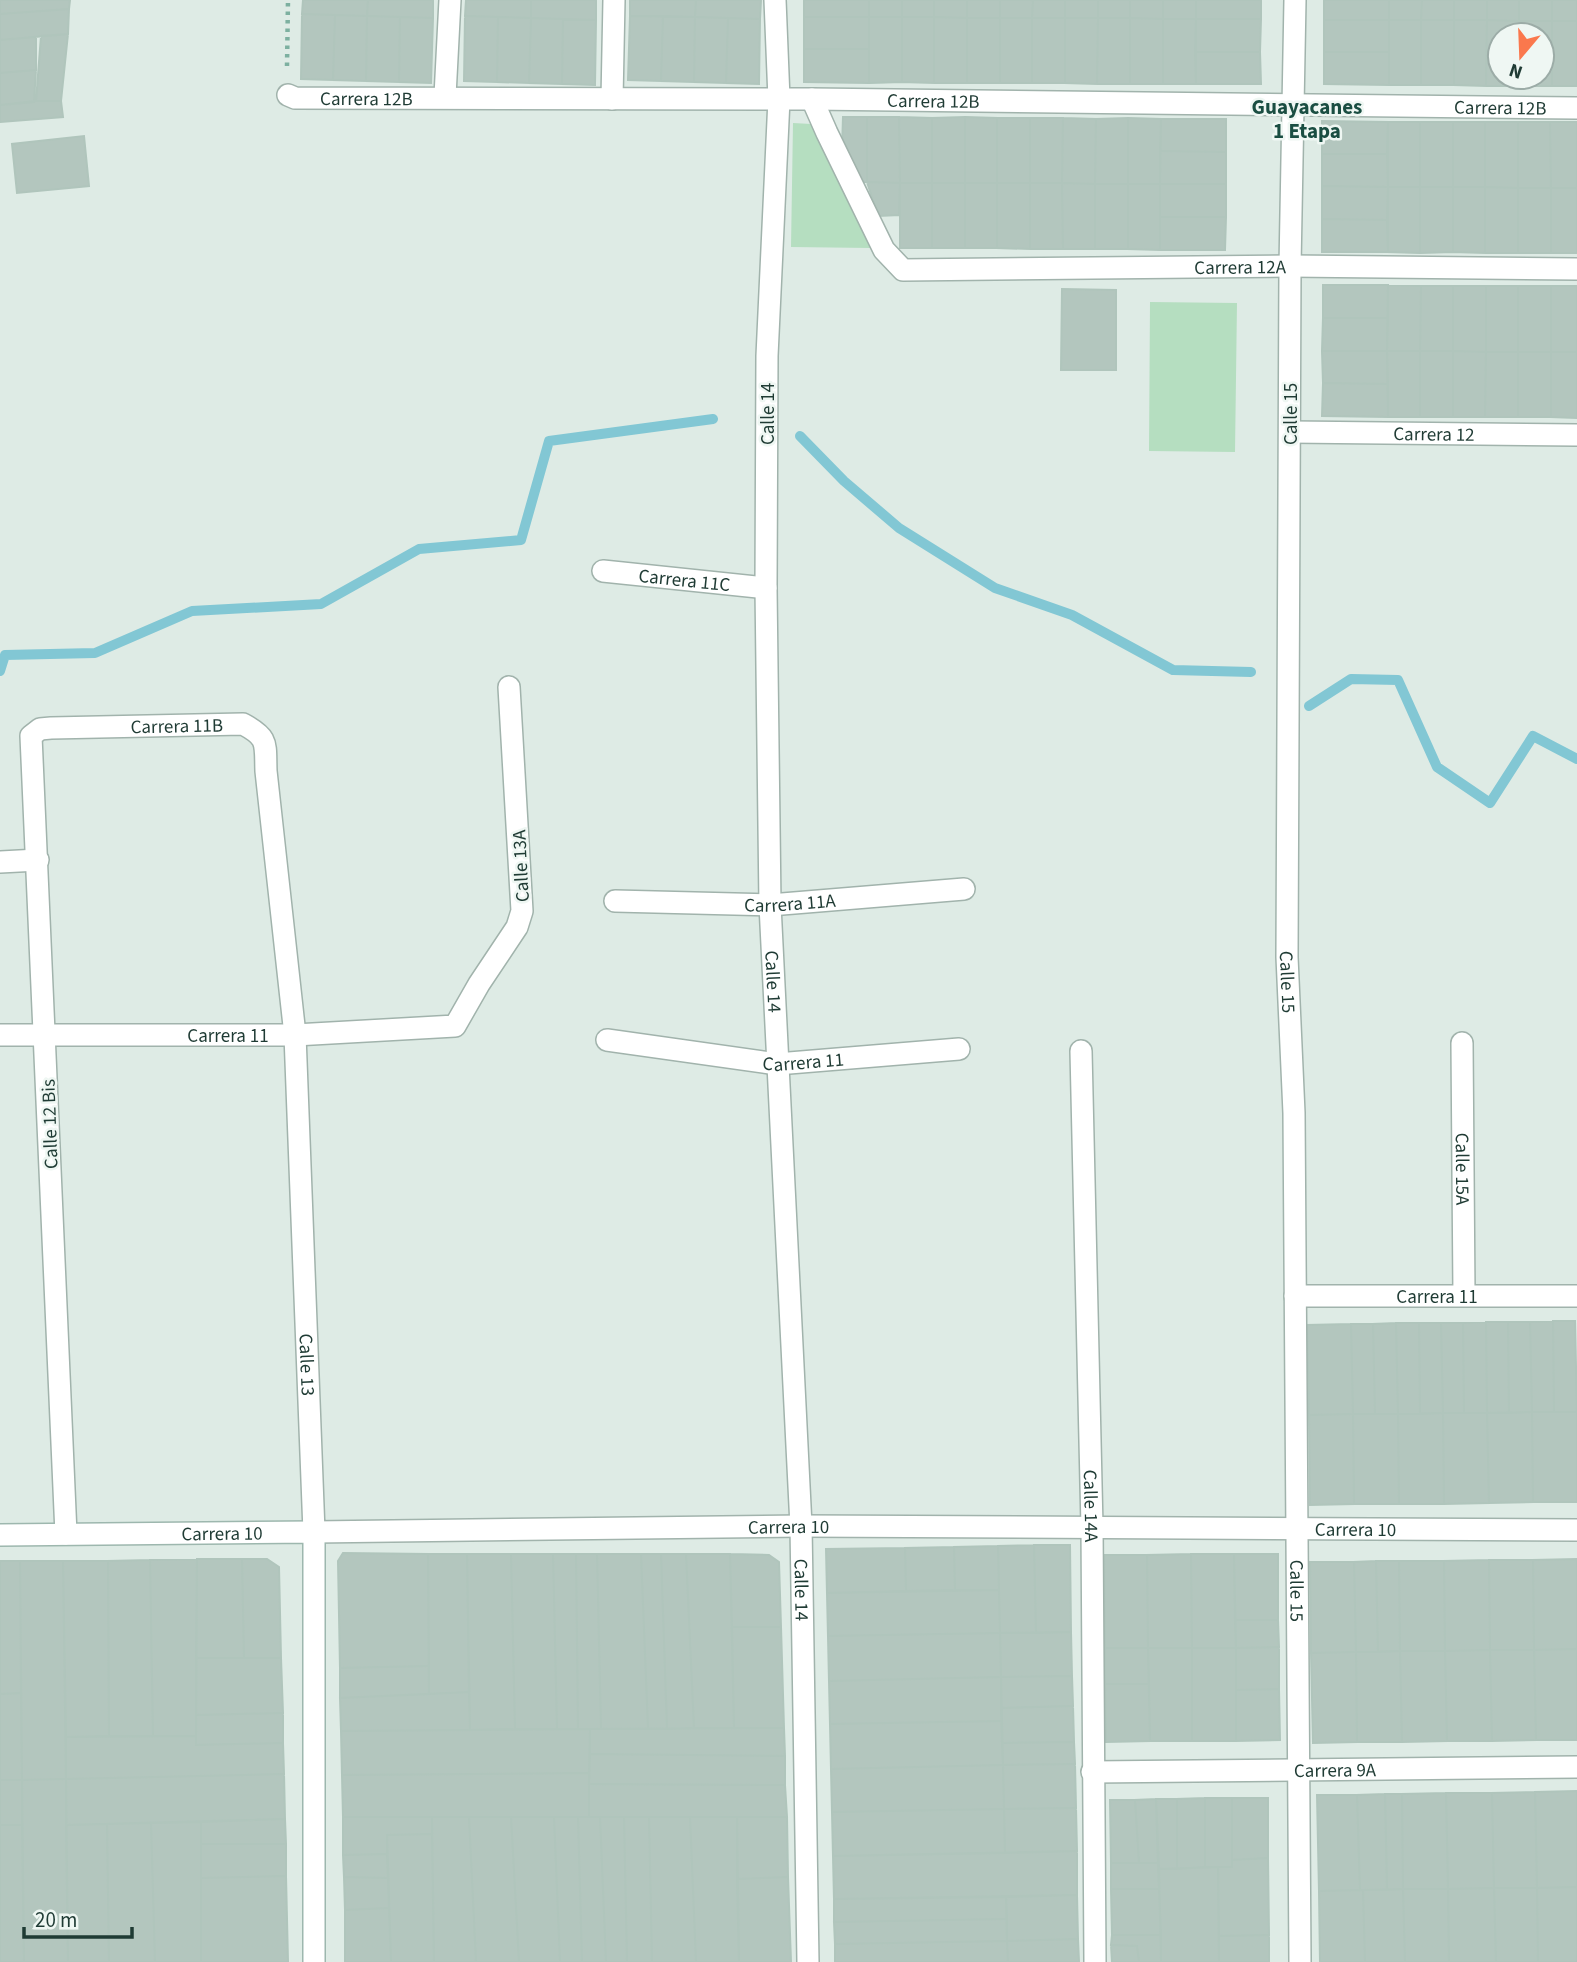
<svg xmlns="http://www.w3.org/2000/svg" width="1577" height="1962" font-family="'Source Sans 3',sans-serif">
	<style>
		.green { fill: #b5dec0 }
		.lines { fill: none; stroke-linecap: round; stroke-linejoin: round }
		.stream { stroke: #82c7d4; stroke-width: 10 }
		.building { fill: #b3c6be; stroke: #b0c5bc; stroke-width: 2 }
		.minor-casing { stroke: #a1b3ac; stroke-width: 24 }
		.secondary-casing { stroke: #9db7ae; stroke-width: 24 }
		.path { stroke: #7db0a0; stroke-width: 4.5; stroke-dasharray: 3.5 5; stroke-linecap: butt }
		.minor { stroke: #fff; stroke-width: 21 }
		.secondary { stroke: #fff; stroke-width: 21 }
		.labels { text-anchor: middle; stroke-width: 5; stroke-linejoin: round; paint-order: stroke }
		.street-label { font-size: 19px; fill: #1f3b34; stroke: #eff7f3 }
		.neighbourhood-label { font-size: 21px; font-weight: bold; fill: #1a4e42; stroke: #eff7f3 }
	</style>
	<rect width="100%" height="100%" fill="#deebe5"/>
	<!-- green -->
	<path class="green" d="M793 123 811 124 871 248 791 247Z
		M1150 302 1237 303 1235 452 1149 451Z"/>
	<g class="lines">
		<!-- stream -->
		<path class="stream" d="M800 436 844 481 899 528 995 588 1072 615 1173 670 1251 672
			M0 671 5 655 95 653 192 611 321 604 419 549 521 540 549 441 713 419
			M1309 706 1351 679 1398 680 1437 767 1490 803 1533 736 1577 759"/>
	</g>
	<!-- building -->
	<path class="building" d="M0 0H70L69 9 0 14Z
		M303 0H368L367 16 302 14Z
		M368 0H433V18L367 16Z
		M466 0H531V18L465 16Z
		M531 0H596V20L531 18Z
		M630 0H696L695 17 630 16Z
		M696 0H761L760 19 695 17Z
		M804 0H869V17H804Z
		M869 0H902V17H869Z
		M902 0H934V17H902Z
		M934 0H967V18L934 17Z
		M967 0H1000V18H967Z
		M1000 0H1033L1032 18H1000Z
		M1033 0H1065V18H1032Z
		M1065 0H1098V18H1065Z
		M1098 0H1130V18H1098Z
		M1130 0H1163V19L1130 18Z
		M1163 0H1196V19H1163Z
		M1196 0H1261V19H1196Z
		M1324 0H1389V20H1324Z
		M1389 0H1422L1421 20H1389Z
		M1422 0H1454V20H1421Z
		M1454 0H1487V20H1454Z
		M1487 0H1519V21L1487 20Z
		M1519 0H1552V21H1519Z
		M1552 0H1577V21H1552Z
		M69 9 68 34 0 40V14Z
		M302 14 335 15 333 80 301 79Z
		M335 15 367 16 366 81 333 80Z
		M367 16 400 17 399 82 366 81Z
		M465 16 498 17 497 82 464 81Z
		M630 16H663L661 81 628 80Z
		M663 16 695 17 694 82 661 81Z
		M400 17 433 18 431 83 399 82Z
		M498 17 531 18 529 83 497 82Z
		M695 17 728 18 726 83 694 82Z
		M804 17H869V49H804Z
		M869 17H902V82L869 83Z
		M902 17H934V83L902 82Z
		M934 17 967 18V83H934Z
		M531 18 563 19 562 84 529 83Z
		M728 18 760 19 759 84 726 83Z
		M967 18H1000V83H967Z
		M1000 18H1032V83H1000Z
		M1032 18H1065V83H1032Z
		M1065 18H1098L1097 84 1065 83Z
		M1098 18H1130V84H1097Z
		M1130 18 1163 19V84H1130Z
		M563 19 596 20 595 85 562 84Z
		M1163 19H1196V84H1163Z
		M1196 19H1261L1260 52H1195Z
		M1324 20H1389V52H1324Z
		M1389 20H1421V85H1389Z
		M1421 20H1454V85H1421Z
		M1454 20H1487L1486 86 1454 85Z
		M1487 20 1519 21V35H1500V77H1520V86H1486Z
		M1519 21H1552V86H1520V77H1542V35H1519Z
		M1552 21H1577V86H1552Z
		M68 34 61 101H36L41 36Z
		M36 37V70L0 73V40Z
		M804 49H869V83L804 82Z
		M1195 52H1260L1261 84H1196Z
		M1324 52H1389V85L1324 84Z
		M36 70 34 102 0 105V73Z
		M36 101H61L63 117 0 122V105Z
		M843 117H867V182H858L842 149Z
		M867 117H899L900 183 867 182Z
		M899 117 932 118V183H900Z
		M965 117V183H932V118Z
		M965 117 997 118V183H965Z
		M997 118H1030V183H997Z
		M1030 118H1063L1062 183H1030Z
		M1063 118 1096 119 1095 184 1062 183Z
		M1128 118V184H1095L1096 119Z
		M1128 118 1161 119 1160 184H1128Z
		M1161 119H1226V152L1160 151Z
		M1322 121 1388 122 1387 154H1322Z
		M1388 122H1420V187H1388Z
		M1420 122H1453V187H1420Z
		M1453 122H1485V187H1453Z
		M1485 122H1518V188L1485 187Z
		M1518 122H1550L1551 188H1518Z
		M1550 122H1577V188H1551Z
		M84 136 89 186 17 193 12 144Z
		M1160 151 1226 152V184H1160Z
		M1322 154H1387L1388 187 1322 186Z
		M867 182 900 183 899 215 878 216Z
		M900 183H932V248H900Z
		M932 183H965V248H932Z
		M965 183H997V248H965Z
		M997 183H1030V249L997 248Z
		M1030 183H1062L1063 249H1030Z
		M1062 183 1095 184V249H1063Z
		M1095 184H1128V249H1095Z
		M1128 184H1160V250L1128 249Z
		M1160 184H1226V217H1160Z
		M1322 186 1388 187 1387 220 1322 219Z
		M1388 187H1420V253L1388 252Z
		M1420 187H1453V252L1420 253Z
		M1453 187H1485V253L1453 252Z
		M1485 187 1518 188V253H1485Z
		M1518 188H1551V253H1518Z
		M1551 188H1577V253H1551Z
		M1160 217H1226L1225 250H1160Z
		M1322 219 1387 220 1388 252H1322Z
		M1323 285H1388V318H1323Z
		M1388 285 1421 286 1420 351H1387Z
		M1421 286H1453V351H1420Z
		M1453 286H1486V352L1453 351Z
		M1486 286H1518V352H1486Z
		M1518 286H1551V352H1518Z
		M1551 286H1577V352H1551Z
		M1062 289 1116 290V370H1061Z
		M1323 318H1388L1387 351H1322Z
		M1322 351H1387L1388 384 1323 383Z
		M1387 351H1420V417H1388Z
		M1420 351H1453V417H1420Z
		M1453 351 1486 352 1485 417H1453Z
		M1486 352H1518V417H1485Z
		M1518 352H1551V417H1518Z
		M1551 352H1577V418L1551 417Z
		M1323 383 1388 384V417L1322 416Z
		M1553 1321 1554 1412H1532L1530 1322Z
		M1553 1321H1575L1577 1412H1554Z
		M1486 1322H1508L1509 1413H1487Z
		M1486 1322 1487 1413H1464L1463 1323Z
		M1508 1322H1530L1532 1412 1509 1413Z
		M1396 1323H1419L1420 1414H1398Z
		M1396 1323 1398 1414H1375L1373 1324Z
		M1419 1323H1441L1443 1413 1420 1414Z
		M1441 1323H1463L1464 1413H1443Z
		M1351 1324H1373L1375 1414H1353Z
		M1351 1324 1353 1414 1309 1415 1307 1325Z
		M1532 1412H1577V1502H1533Z
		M1532 1412 1533 1502 1489 1503 1487 1413Z
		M1443 1413H1487L1489 1503 1444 1504Z
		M1443 1413 1444 1504H1399L1398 1414Z
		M1353 1414 1354 1504 1310 1505 1309 1415Z
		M1353 1414H1398L1399 1504H1354Z
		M1034 1545 1036 1633H1000L998 1546Z
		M1034 1545H1070L1071 1632 1036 1633Z
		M998 1546 999 1590H955L954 1547Z
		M954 1547 955 1590 906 1591 905 1548Z
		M905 1548 906 1591 827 1593 826 1549Z
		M343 1553 428 1554 429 1666 340 1668 338 1561Z
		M428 1554H467L469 1692 429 1694Z
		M467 1554H511L515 1729 470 1730Z
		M511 1554H553L557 1729H515Z
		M553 1554H576L578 1729H557Z
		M576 1554H597L601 1729H578Z
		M597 1554H641L648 1729H601Z
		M641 1554H661L667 1729H648Z
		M661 1554H686L694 1728 667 1729Z
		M686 1554H730L734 1728H694Z
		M730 1554 769 1555 779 1562 781 1627H732Z
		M1191 1554 1192 1648H1148L1147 1555Z
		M1191 1554H1234L1236 1648H1192Z
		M1234 1554H1278V1620H1235Z
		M1104 1555H1147L1148 1648H1105Z
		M197 1559H242L244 1658H196Z
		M197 1559 196 1736H153L150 1560Z
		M242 1559H267L279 1567 281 1658H244Z
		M1577 1559V1649L1534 1650 1533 1560Z
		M150 1560 153 1736H109L108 1561Z
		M1489 1560 1490 1650 1445 1651 1444 1561Z
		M1489 1560H1533L1534 1650H1490Z
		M0 1561H20L21 1693 0 1694Z
		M20 1561H63L66 1779 22 1780Z
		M63 1561H108L109 1736 66 1737Z
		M1376 1561 1378 1652H1356L1354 1562Z
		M1376 1561H1399L1400 1651 1378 1652Z
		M1399 1561H1444L1445 1651H1400Z
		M1310 1562H1354L1356 1652 1311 1653Z
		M999 1590 1000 1633 828 1636 827 1593Z
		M1235 1620H1278L1279 1647 1236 1648Z
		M732 1627H781L784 1728H734Z
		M1071 1632 1072 1676 1001 1677 1000 1633Z
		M1000 1633 1001 1677 829 1681 828 1636Z
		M1279 1647V1689L1236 1690V1648Z
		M1105 1648H1148L1149 1684H1105Z
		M1148 1648H1192V1741H1150Z
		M1192 1648H1236V1741H1192Z
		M1577 1649V1740H1536L1534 1650Z
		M1490 1650H1534L1536 1740 1492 1741Z
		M1490 1650 1492 1741H1447L1445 1651Z
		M1400 1651H1445L1447 1741 1402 1742Z
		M1400 1651 1402 1742H1357L1356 1652Z
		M1356 1652 1357 1742 1313 1743 1311 1653Z
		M196 1658H281L283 1713 196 1715Z
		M429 1666V1694L340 1698V1668Z
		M1072 1676 1073 1706 1001 1708V1677Z
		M1001 1677 1002 1721 830 1724 829 1681Z
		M1105 1684H1149L1150 1741 1106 1742Z
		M1279 1689 1280 1740 1236 1741V1690Z
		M469 1692 470 1730 341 1731 340 1698Z
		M21 1693 22 1780H0V1694Z
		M1073 1706 1074 1742 1002 1743 1001 1708Z
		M283 1713V1743L196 1745V1715Z
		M1002 1721 1003 1765 831 1769 830 1724Z
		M784 1728 785 1756 590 1754V1729Z
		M590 1729 589 1773 342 1775 341 1731Z
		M196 1736V1745L283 1743 284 1774 66 1779V1737Z
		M1074 1742 1075 1764 1003 1765 1002 1743Z
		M590 1754 785 1756V1785L589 1784Z
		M1075 1764 1076 1808 1004 1809 1003 1765Z
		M1003 1765 1004 1809 832 1812 831 1769Z
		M589 1773V1817H343L342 1775Z
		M284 1774 285 1819 66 1825V1779Z
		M66 1779 68 1962H24L22 1780Z
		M0 1780H22V1825H0Z
		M589 1784 785 1785 787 1817H589Z
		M1577 1791V1887L1537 1888 1535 1792Z
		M1535 1792 1537 1888H1494L1492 1793Z
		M1446 1793 1448 1889H1403L1402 1794Z
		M1446 1793H1492L1494 1888 1448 1889Z
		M1385 1794 1387 1890H1360L1357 1795Z
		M1385 1794H1402L1403 1889 1387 1890Z
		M1317 1795H1357L1360 1890 1319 1891Z
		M1205 1798V1867L1177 1869V1799Z
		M1205 1798H1232V1867H1205Z
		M1232 1798H1268V1858L1232 1860Z
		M1156 1799H1177V1869H1159Z
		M1156 1799 1158 1863H1139L1135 1800Z
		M1110 1800H1135L1139 1863H1111Z
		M1076 1808 1077 1851 1005 1853 1004 1809Z
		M1004 1809 1005 1853 833 1856 832 1812Z
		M343 1817H432V1834L387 1835V1854L343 1855Z
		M432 1817H469L476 1962H434Z
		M469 1817H511L519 1962H476Z
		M511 1817H554L560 1962H519Z
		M554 1817H578L582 1962H560Z
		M578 1817H600L606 1962H582Z
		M600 1817H624L627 1962H606Z
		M624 1817H649L652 1962H627Z
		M649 1817H690L696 1962H652Z
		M690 1817H737L739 1962H696Z
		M737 1817H787L788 1877 737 1879Z
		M285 1819 286 1844H201V1822Z
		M201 1822V1962H155L151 1823Z
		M151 1823 155 1962H109L107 1824Z
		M107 1824 109 1962H68L66 1825Z
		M0 1825H22L24 1962H0Z
		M432 1834 434 1962H391L387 1835Z
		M201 1844H286V1876L201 1878Z
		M1077 1851V1895L834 1899 833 1856Z
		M387 1854 388 1878 344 1877 343 1855Z
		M1268 1858 1269 1935 1219 1936 1218 1867H1232V1860Z
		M1111 1863H1158L1159 1889H1111Z
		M1218 1867 1219 1962H1161L1159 1869Z
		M286 1876 288 1962H201V1878Z
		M344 1877 388 1878 389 1908 345 1910Z
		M788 1877 791 1962H739L737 1879Z
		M1577 1887V1962H1538L1537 1888Z
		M1494 1888H1537L1538 1962H1496Z
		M1494 1888 1496 1962H1449L1448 1889Z
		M1111 1889H1159L1161 1935H1112Z
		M1403 1889H1448L1449 1962H1405Z
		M1403 1889 1405 1962H1365L1363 1890Z
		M1363 1890 1365 1962H1320L1319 1891Z
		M1077 1895 1078 1939 1007 1941 1006 1897Z
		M1006 1897 1007 1919 834 1922V1899Z
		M389 1908 391 1962H345V1910Z
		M1007 1919V1941L835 1944 834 1922Z
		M1112 1935H1161V1962H1139L1137 1946 1111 1945Z
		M1269 1935V1962H1219V1936Z
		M1078 1939 1079 1962H1008L1007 1941Z
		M1007 1941 1008 1962H835V1944Z
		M1111 1945 1137 1946 1139 1962H1112Z"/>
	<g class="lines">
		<!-- minor casing -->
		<g class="minor-casing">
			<g id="minor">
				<path id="s1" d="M775 0 779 99 767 356 766 588 770 905 801 1526 808 1962"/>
				<path id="s2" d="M1295 0 1290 266 1287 957 1294 1113 1300 1962"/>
				<path id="s3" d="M288 95 295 98 812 99 1577 108"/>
				<path d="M445 96 450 0"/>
				<path d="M612 99 614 0"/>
				<path id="s4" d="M812 99 827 133 884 250 903 270 1290 266 1577 269"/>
				<path id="s5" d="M1290 432 1577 435"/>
				<path id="s6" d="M603 571 766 588"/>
				<path d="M0 862 38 860"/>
				<path id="s7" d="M615 901 770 905 964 889"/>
				<path id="s8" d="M0 1035H295L455 1026 479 984 517 927 522 911 509 687"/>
				<path id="s9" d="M607 1040 777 1064 959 1049"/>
				<path id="s10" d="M1462 1043 1464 1295"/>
				<path id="s11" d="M1081 1051 1092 1527 1095 1962"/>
				<path id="s12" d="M1295 1296H1577"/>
				<path id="s13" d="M66 1534 31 736 40 729 51 728 243 724C269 738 265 743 266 771L295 1035 314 1532 801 1526 1577 1530"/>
				<path id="s14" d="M1092 1772 1577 1767"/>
			</g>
		</g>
		<!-- secondary casing -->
		<g class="secondary-casing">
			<g id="secondary">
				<path id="s15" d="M0 1535 314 1532V1962"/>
			</g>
		</g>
		<!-- path -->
		<path class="path" d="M287 66 288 0"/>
		<!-- minor -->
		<use href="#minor" class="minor"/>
		<!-- secondary -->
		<use href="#secondary" class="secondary"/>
	</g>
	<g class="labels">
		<!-- street labels -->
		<g class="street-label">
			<text dy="7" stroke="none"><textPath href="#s3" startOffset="79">Carrera 12B</textPath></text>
			<text dy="7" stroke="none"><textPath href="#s3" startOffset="646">Carrera 12B</textPath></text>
			<text dy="7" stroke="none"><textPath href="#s3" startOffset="1213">Carrera 12B</textPath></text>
			<text dy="7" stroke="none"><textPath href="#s4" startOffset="532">Carrera 12A</textPath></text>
			<text transform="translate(767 414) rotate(-90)" y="7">Calle 14</text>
			<text transform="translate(1290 414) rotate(-90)" y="7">Calle 15</text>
			<text dy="7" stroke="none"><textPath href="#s5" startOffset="144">Carrera 12</textPath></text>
			<text dy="7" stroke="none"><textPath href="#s6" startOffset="82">Carrera 11C</textPath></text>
			<text dy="7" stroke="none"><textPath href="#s13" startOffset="947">Carrera 11B</textPath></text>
			<text transform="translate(520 866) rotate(-93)" y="7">Calle 13A</text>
			<text dy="7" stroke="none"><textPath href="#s7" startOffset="175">Carrera 11A</textPath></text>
			<text dy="7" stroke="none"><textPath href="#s1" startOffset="982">Calle 14</textPath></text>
			<text dy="7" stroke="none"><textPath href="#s2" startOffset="982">Calle 15</textPath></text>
			<text dy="7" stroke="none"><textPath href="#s8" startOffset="228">Carrera 11</textPath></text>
			<text dy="7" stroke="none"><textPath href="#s9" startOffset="198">Carrera 11</textPath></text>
			<text transform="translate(49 1124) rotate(-92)" y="7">Calle 12 Bis</text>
			<text dy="7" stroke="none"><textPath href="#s10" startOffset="126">Calle 15A</textPath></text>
			<text dy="7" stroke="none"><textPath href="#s12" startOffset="142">Carrera 11</textPath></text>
			<text dy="7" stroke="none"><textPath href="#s13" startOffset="1666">Calle 13</textPath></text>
			<text dy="7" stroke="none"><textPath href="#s11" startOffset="455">Calle 14A</textPath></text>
			<text dy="7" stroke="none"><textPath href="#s13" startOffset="2308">Carrera 10</textPath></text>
			<text dy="7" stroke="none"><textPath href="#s13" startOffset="2875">Carrera 10</textPath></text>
			<text dy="7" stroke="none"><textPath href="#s15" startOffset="222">Carrera 10</textPath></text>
			<text dy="7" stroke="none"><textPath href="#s1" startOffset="1591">Calle 14</textPath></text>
			<text dy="7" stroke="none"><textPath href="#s2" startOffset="1591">Calle 15</textPath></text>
			<text dy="7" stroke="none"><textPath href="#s14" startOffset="243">Carrera 9A</textPath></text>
		</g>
		<!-- neighbourhood labels -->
		<g class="neighbourhood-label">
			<text x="1307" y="114">Guayacanes<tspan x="1307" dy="24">1 Etapa</tspan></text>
		</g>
	</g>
	<!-- north arrow -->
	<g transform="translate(1521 56) rotate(199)"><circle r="33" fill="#eff7f3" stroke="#9caca7" stroke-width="2"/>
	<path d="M0-5L12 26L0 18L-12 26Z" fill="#fa784d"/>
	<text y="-10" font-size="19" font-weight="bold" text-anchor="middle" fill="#1f3b34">N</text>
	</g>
	<!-- scale -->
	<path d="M24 1927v10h108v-10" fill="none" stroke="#1f3b34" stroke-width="3.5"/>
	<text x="35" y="1927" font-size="21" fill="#1f3b34" stroke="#eff7f3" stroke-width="5" paint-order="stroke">20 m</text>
</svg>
